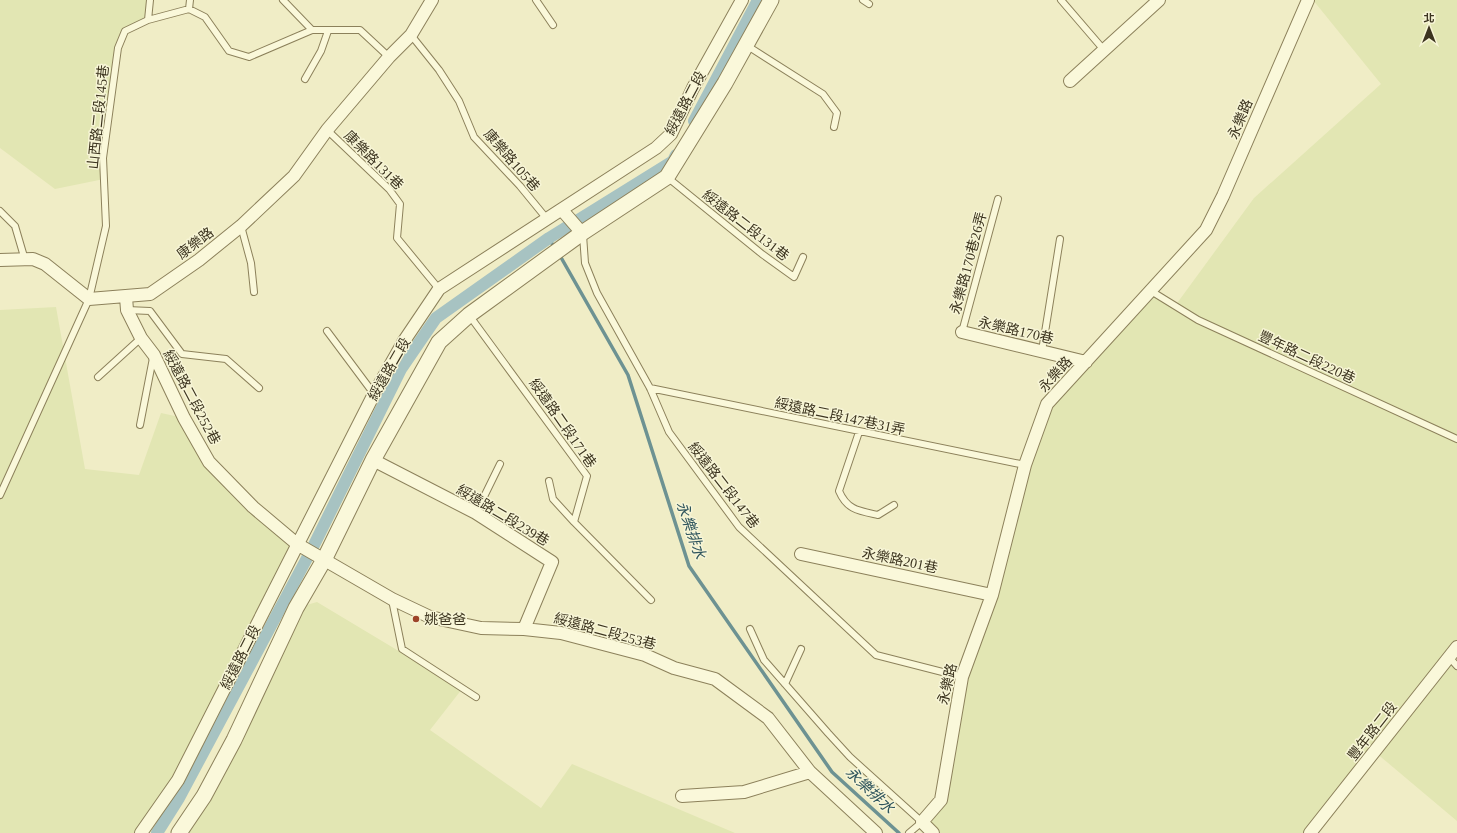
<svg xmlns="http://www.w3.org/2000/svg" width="1457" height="833" font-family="'Times New Roman','Noto Sans TC',serif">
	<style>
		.farmland { fill: #e2e6b3 }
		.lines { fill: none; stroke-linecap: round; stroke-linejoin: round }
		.stream { stroke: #6d9292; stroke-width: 3.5 }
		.canal { stroke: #a7c3c2; stroke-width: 12 }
		.service-casing { stroke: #8c815b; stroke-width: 8 }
		.minor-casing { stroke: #8c815b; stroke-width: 14 }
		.tertiary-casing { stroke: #8c815b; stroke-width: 17 }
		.service { stroke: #faf8da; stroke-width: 6 }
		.minor { stroke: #faf8da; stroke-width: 12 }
		.tertiary { stroke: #faf8da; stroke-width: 15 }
		.poi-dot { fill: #9d4429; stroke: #f7f5d6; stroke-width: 1.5 }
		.labels { text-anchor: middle; stroke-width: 3; stroke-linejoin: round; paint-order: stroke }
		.street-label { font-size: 14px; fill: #3c341f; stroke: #f7f5d6 }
		.poi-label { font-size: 14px; fill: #3c341f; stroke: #f7f5d6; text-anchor: start }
		.water-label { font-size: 15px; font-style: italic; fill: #2e545c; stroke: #f7f5d6 }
	</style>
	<rect width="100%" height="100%" fill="#f0edc6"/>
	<!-- farmland -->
	<path class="farmland" d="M0 0H151L148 20 125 31 118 48 107 122 104 179 55 189 0 148Z
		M1313 0H1457V647L1449 657 1457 666V821L1375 752 1310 833H933L922 822 941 800 962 677 1047 404 1151 291 1175 306 1254 198 1381 84Z
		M56 307 85 469 139 475 161 413 184 418 209 462 297 544 178 780 141 833H0V310Z
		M317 602 462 689 430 730 541 808 572 764 735 833H179L296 608Z"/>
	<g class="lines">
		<!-- stream -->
		<path class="stream" d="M549 238 555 249
			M559 254 628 375 689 566 832 772 899 833"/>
		<!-- canal -->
		<path class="canal" d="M694 121 758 0
			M157 833 179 798 314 545 401 369 436 318 549 238 673 161 676 155"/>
		<!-- service casing -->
		<g class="service-casing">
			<path id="service" d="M190 0 189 9 205 17 229 51 249 57 312 30H360L389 57
				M283 0 312 30
				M536 0 553 25
				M863 0 869 4
				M1061 0 1104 50
				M148 20 189 9
				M411 35 439 70 459 101 474 137 520 186 547 219
				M746 45 823 94 837 113 834 127
				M305 79 321 51 328 31
				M327 130 389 189 400 204 397 238 439 289
				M667 177 762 254 794 277 803 257
				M0 211 15 226 25 260
				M241 226 251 263 254 292
				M583 235 585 263 597 293 650 388 669 432 739 527 876 655 962 677
				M1151 291 1198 320 1457 439
				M127 310 150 311 182 354 226 359 259 388
				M469 315 587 476 574 522 651 600
				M327 331 374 394
				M962 332 998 199
				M1042 351 1060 239
				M98 377 141 338
				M650 388 1025 465
				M140 425 153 358
				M859 432 839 491C847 510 859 511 878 515L894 505
				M549 481 553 499 574 522
				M0 495 89 299 106 226 103 158 118 48 125 31 148 20 150 0
				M476 513 500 464
				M392 600 402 649 476 697
				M750 629 764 660 828 733 850 757 922 822 909 833
				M1449 657 1457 666
				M785 684 801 649"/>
		</g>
		<!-- minor casing -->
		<g class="minor-casing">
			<path id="minor" d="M1070 81 1159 0
				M562 210 582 233
				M0 260 33 259 45 264 89 299 150 294 199 260 241 226 294 176 327 130 389 57 411 35 432 0
				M126 297 127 310 141 338 154 355 184 418 209 462 253 507 297 544 392 599 430 617 481 628 524 629 561 633 645 655 674 668 715 679 768 718 810 772 876 833
				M962 332 1086 362
				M373 460 476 513 552 562 524 629
				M801 554 992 595
				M682 796 744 792 810 772
				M141 833 178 780 374 394 404 341 439 289 656 148 671 134 693 88 742 0
				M933 833 922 822 941 800 962 677 992 595 1025 465 1047 404 1206 230 1223 196 1308 0
				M1310 833 1457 647"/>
		</g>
		<!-- tertiary casing -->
		<g class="tertiary-casing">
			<path id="tertiary" d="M179 833 204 796 234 740 296 608 325 558 373 460 439 342 469 315 582 233 667 177 725 83 771 0"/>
		</g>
		<!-- service -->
		<use href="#service" class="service"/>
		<!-- minor -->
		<use href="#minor" class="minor"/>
		<!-- tertiary -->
		<use href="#tertiary" class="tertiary"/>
	</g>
	<!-- markers -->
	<circle class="poi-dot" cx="416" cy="619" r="4"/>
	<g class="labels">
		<!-- street labels -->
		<g class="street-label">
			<text transform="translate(685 103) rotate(-62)" y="5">綏遠路二段</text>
			<text transform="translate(98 117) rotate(-84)" y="5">山西路二段145巷</text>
			<text transform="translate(1240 119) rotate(-67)" y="5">永樂路</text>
			<text transform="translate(374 160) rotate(45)" y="5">康樂路131巷</text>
			<text transform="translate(512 160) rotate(49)" y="5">康樂路105巷</text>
			<text transform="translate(746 225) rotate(38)" y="5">綏遠路二段131巷</text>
			<text transform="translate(195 243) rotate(-37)" y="5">康樂路</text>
			<text transform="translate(968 263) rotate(-75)" y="5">永樂路170巷26弄</text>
			<text transform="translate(1016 330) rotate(13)" y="5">永樂路170巷</text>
			<text transform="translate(1307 357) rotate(25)" y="5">豐年路二段220巷</text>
			<text transform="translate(389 369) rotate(-60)" y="5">綏遠路二段</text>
			<text transform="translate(1055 374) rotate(-48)" y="5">永樂路</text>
			<text transform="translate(192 397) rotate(62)" y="5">綏遠路二段252巷</text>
			<text transform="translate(840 416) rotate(12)" y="5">綏遠路二段147巷31弄</text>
			<text transform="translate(563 423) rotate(55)" y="5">綏遠路二段171巷</text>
			<text transform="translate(724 485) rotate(52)" y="5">綏遠路二段147巷</text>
			<text transform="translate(503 515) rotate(31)" y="5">綏遠路二段239巷</text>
			<text transform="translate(900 560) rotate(12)" y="5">永樂路201巷</text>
			<text transform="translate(605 631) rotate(15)" y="5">綏遠路二段253巷</text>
			<text transform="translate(240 657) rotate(-63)" y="5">綏遠路二段</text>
			<text transform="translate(947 684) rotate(-77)" y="5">永樂路</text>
			<text transform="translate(1372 731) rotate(-52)" y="5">豐年路二段</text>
		</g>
		<!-- poi labels -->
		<g class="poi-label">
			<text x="424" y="624">姚爸爸</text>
		</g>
		<!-- water labels -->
		<g class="water-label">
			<text transform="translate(691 530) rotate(71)" y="5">永樂排水</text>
			<text transform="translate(870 790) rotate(43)" y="5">永樂排水</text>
		</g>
	</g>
	<!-- north arrow -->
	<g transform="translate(1429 28)" stroke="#f7f5d6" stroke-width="3" paint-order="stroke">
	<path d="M0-3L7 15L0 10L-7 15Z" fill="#3c341f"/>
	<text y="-6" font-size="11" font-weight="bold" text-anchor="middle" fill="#3c341f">北</text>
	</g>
</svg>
